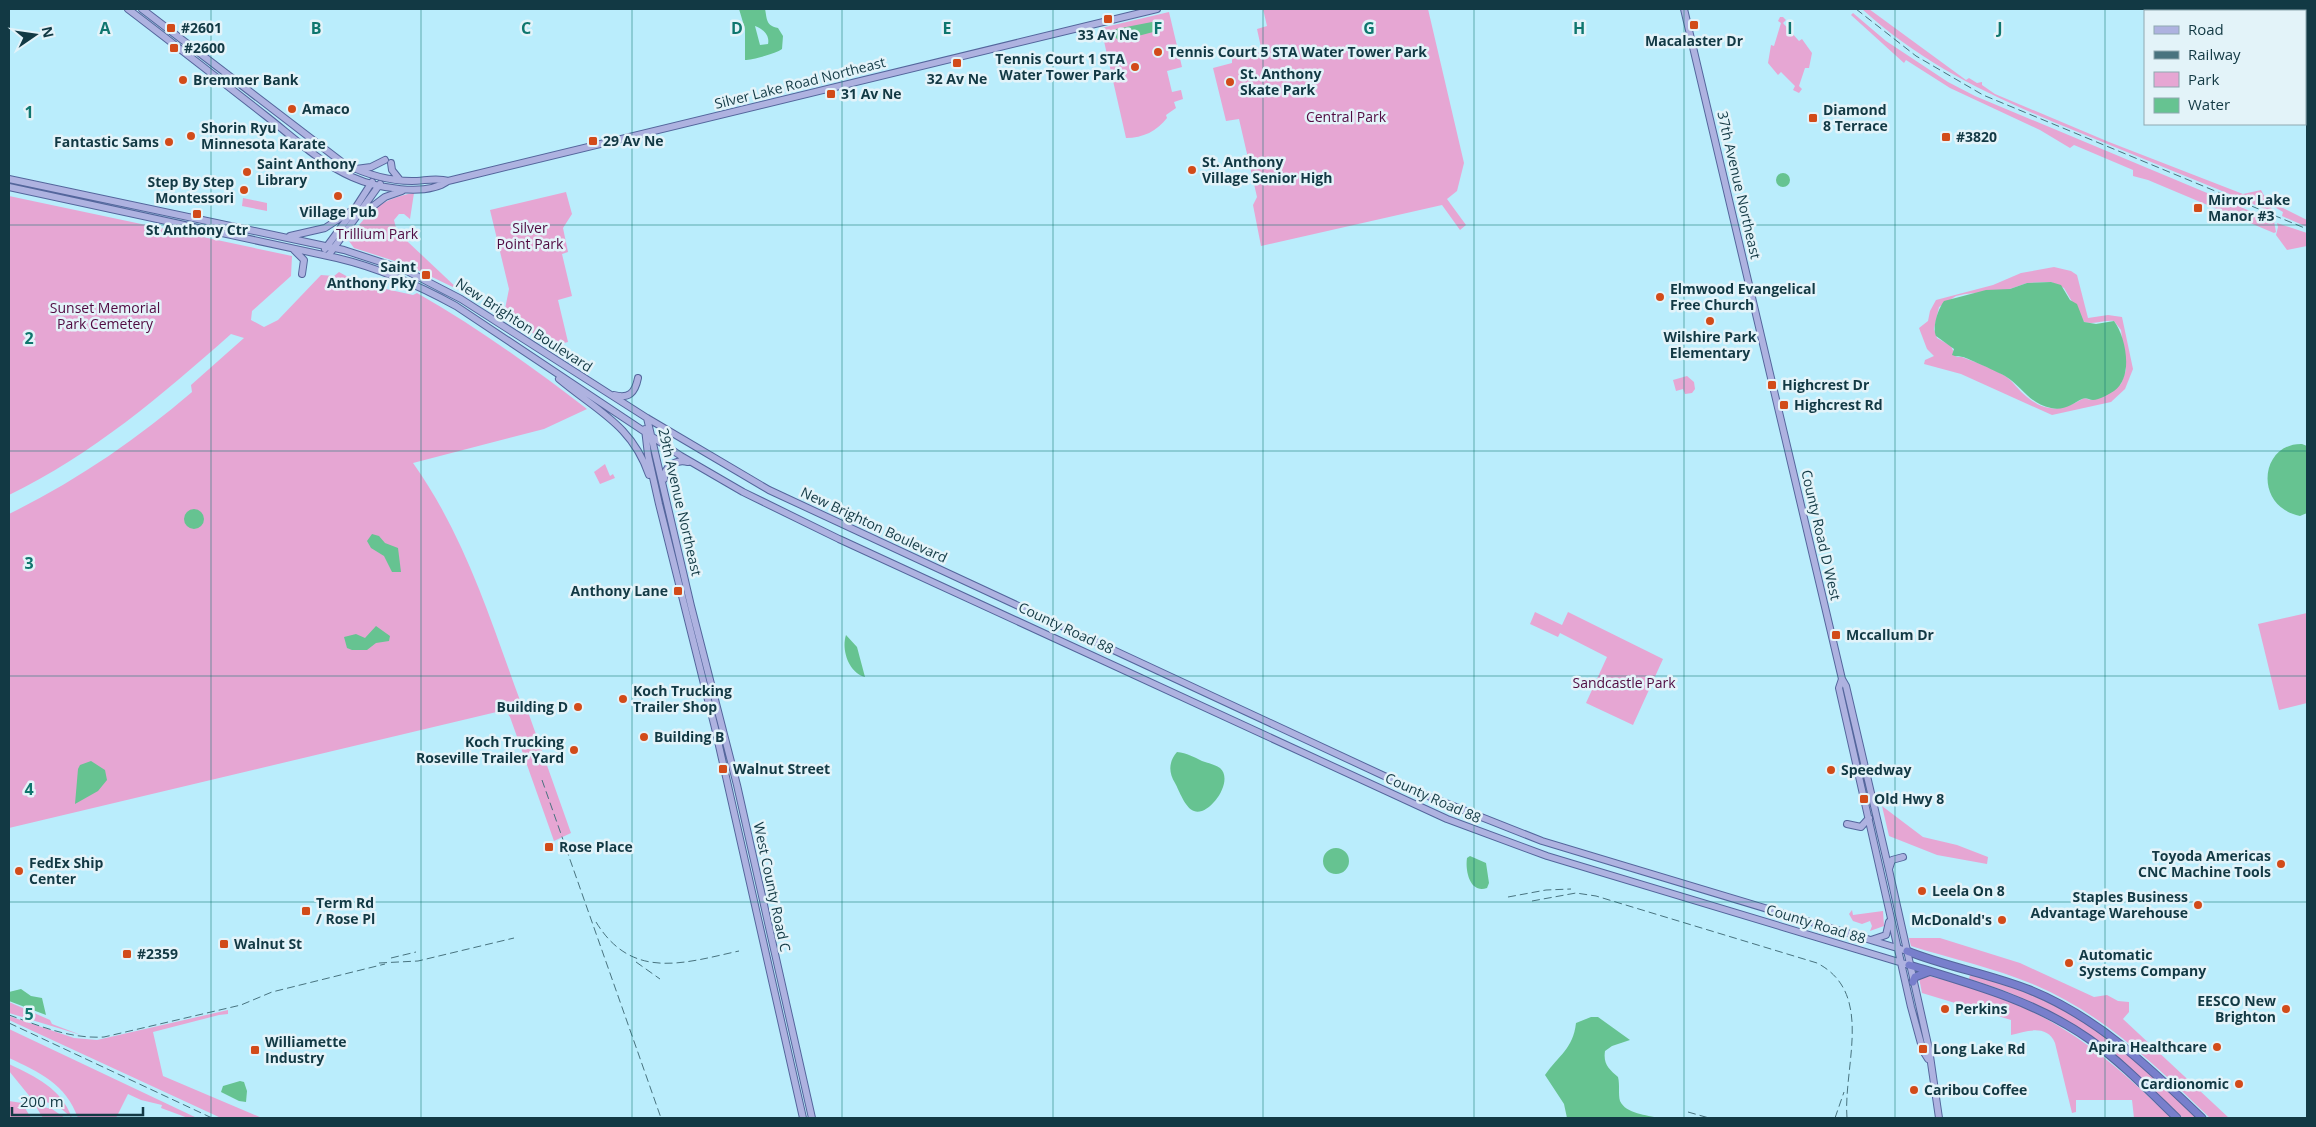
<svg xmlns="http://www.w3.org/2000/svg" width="2316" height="1127" font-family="'Open Sans',sans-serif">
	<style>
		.green { fill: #e6a6d3; fill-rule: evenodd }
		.water { fill: #66c391; fill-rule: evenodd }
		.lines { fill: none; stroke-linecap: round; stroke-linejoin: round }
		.major-casing { stroke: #54669c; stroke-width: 8 }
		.highway-casing { stroke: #54669c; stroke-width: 9 }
		.major { stroke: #aeb2e0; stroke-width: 6 }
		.highway { stroke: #787fcc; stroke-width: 7 }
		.rail { stroke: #48737f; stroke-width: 1; stroke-dasharray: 8 4; stroke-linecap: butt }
		.grid { fill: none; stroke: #0f766e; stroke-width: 1; stroke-opacity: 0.55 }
		.poi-dot { fill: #d24b19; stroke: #e3f3f9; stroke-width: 2 }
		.labels { text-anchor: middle; stroke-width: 5; stroke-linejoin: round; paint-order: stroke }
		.poi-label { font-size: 14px; font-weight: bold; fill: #123944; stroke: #e3f3f9; text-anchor: start }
		.street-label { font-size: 14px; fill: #123944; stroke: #e3f3f9 }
		.park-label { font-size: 14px; fill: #500a41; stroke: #e3f3f9 }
		.grid-label { font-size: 16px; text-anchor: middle; font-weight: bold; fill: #0f766e; stroke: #e3f3f9; stroke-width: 5; stroke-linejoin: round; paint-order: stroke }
	</style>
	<rect width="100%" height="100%" fill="#baedfc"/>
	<!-- green -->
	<path class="green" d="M1263 9H1428L1464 163 1457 191 1447 199 1466 225 1460 230 1442 205 1261 246 1253 205 1257 197 1239 119 1226 121 1213 68 1232 63V57L1262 52 1257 29 1267 26Z
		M1862 9H1869L1966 80 1969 78 1977 83 1982 82V85L1995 94 2109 142 2243 194 2261 190 2274 213C2209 185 2143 159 2078 132 1997 99 1927 68 1862 9Z
		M2251 9H2307V54L2305 44V11H2247Z
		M1169 12 1182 67 1167 71 1172 92 1181 90 1183 99 1174 102 1176 108 1166 115 1167 118C1157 131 1143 138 1126 138L1101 28Z
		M1853 13 1886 41 1948 82 1975 96 2274 221 2276 232 2274 233 2148 180 2133 176V170L2074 145 2070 148 2040 130 1950 88 1906 60 1904 63 1851 15Z
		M1780 17H1783L1786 20 1783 23 1799 41 1802 39 1812 53 1809 68H1805L1799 86 1802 89 1799 93 1793 90 1795 86 1781 72 1778 75 1768 63 1771 45 1774 46 1781 23 1778 21Z
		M566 192 572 214 563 228 568 252 562 254 572 296 558 300 568 342 552 346 504 314 509 289 490 210Z
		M414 193 410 219 404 214H399L394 220 396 228 400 230 408 242 459 290 407 265 354 248 349 241C350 236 354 232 357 228 372 207 389 197 414 193Z
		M9 196 292 256 291 276 252 311 251 320 264 327 278 320 321 275 334 276 339 272 359 283 413 295 417 293C477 327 532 367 587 409L544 429 413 463C465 536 490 619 521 703L527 709 571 833 554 841 510 717 505 710 9 828V514C76 481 136 440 192 392L191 385 244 338 231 334C162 395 92 455 9 495Z
		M243 198 267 203V211L242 206Z
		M2273 203 2307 220V227L2282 216 2283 212 2271 205Z
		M2277 223 2307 233V246L2287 250 2276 235 2278 227Z
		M2054 267 2071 271 2077 275 2088 318 2108 315 2122 317 2133 369 2125 389 2111 402 2052 415 1961 374 1924 364 1925 360 1934 356 1927 349 1919 328 1928 321 1930 311 1936 300 1993 285 2021 273ZM2051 282 2064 288 2084 322C2095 325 2103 320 2114 321L2121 330 2126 370 2121 384 2091 400 2084 398C2064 410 2047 414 2027 397 2019 391 2013 381 2005 376 1992 368 1975 362 1962 357H1956L1951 346 1937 338 1934 329 1939 307 1956 296 1965 294 2007 290 2027 283Z
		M1687 376 1694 382 1695 389 1692 393 1685 394 1683 389 1676 391 1673 380Z
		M605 464 610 476 613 474 615 478 600 484 594 472Z
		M1535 612 1562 625 1568 612 1663 659 1633 725 1586 703 1607 657 1560 633 1558 637 1530 624Z
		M2307 613V703L2279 710 2258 624Z
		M1882 806 1923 837 1957 845 1988 857 1987 864 1937 855 1889 836Z
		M1852 910 1853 915 1883 911 1884 926 1870 931 1872 926 1870 921 1862 924 1853 921 1849 914Z
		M1909 938H1940L2020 963 2094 997 2107 995 2118 1001 2129 1002V1012L2123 1019 2229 1118H2210C2156 1066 2105 1015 2035 985 1995 968 1952 959 1911 946Z
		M1926 975C1952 982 1978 989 2003 999 2070 1024 2121 1069 2171 1118H2134L2132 1100H2076V1112L2072 1113 2055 1043C2047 1024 2026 1031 2011 1035V1020L1922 993 1919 978Z
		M1970 975C2029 989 2083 1016 2130 1054 2154 1073 2174 1097 2196 1118H2183C2113 1050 2066 1008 1969 979Z
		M9 1002 50 1020 52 1024 81 1035 9 1013Z
		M228 1010V1014L219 1015 153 1032 163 1076 262 1118H221L9 1020V1016L74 1038 97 1040Z
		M9 1029 197 1118H188L161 1108 162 1105 141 1100 128 1094 116 1118H78C66 1084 39 1072 9 1058Z
		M9 1064C36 1077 61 1088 72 1118L57 1105 31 1098 9 1071Z
		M9 1101 22 1103 31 1118H9Z
		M35 1105 52 1109 65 1118H43Z"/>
	<!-- water -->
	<path class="water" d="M739 9H765C767 19 766 26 778 28L783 36 782 49C778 53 752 60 745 60V29ZM755 26C763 29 770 35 768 44L760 45Z
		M1157 21 1160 26 1157 31 1119 41 1112 34 1116 29Z
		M1776 180a7 7 0 1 1 14 0a7 7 0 1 1-14 0Z
		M2027 283 2051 282 2061 285 2070 300 2077 304 2084 322 2096 324 2114 321C2126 337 2134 377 2114 391 2109 394 2099 400 2093 400 2089 400 2086 397 2082 399 2072 404 2064 411 2051 408 2029 404 2022 386 2005 376 2000 373 1967 358 1963 357 1959 356 1956 357 1952 355L1954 349 1936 336C1932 327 1938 309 1944 301L1986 290 2010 289Z
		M2302 444 2307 446V513L2300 516C2253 506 2260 443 2302 444Z
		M184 519a10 10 0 1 1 20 0a10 10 0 1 1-20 0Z
		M372 534 379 536 385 543 398 548 401 572H392L384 556 371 548 367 541Z
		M376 626 390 636 389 641 376 643 367 650H352L347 648 344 637 356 634 365 638Z
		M846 635 857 647 865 677C849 673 841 650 846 635Z
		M1177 752C1187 753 1194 757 1202 761 1208 763 1216 765 1220 768 1235 781 1209 817 1194 811 1185 808 1179 790 1175 783 1168 772 1169 761 1177 752Z
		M91 761 105 770 107 780 98 791 75 804 78 769 80 765Z
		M1323 861a13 13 0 1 1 26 0a13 13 0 1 1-26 0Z
		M1470 856 1486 863 1489 883 1487 888C1470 894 1465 871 1467 858Z
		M21 989 31 996 42 998 46 1015 9 1001V992Z
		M1591 1017H1598L1630 1040 1612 1046 1605 1051C1603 1064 1609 1069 1618 1077 1620 1085 1618 1094 1620 1101 1626 1114 1647 1115 1659 1118H1567L1564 1104 1545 1075C1559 1055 1573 1049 1576 1023Z
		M240 1081 244 1082 247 1091 246 1102 239 1101 221 1092 223 1086Z"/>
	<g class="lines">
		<!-- major casing -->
		<g class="major-casing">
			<path id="major" d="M128 9C174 44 220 80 266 116 293 137 320 163 352 177 376 188 426 197 448 181L1157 9
				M142 9 343 163C365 174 388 181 412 181 424 181 437 177 448 181
				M1684 9 1842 679 1846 686 1889 870 1929 1049 1939 1118
				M391 163 392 170 400 180
				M356 169 371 167 385 160
				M9 179 344 250 405 270 461 299 647 418 769 490 1423 794 1542 841 1907 951
				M9 187 337 258C379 268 418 285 456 306L681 456 743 492 839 539 1447 819 1547 856 1909 965
				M364 213 385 197 402 191
				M290 236 325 228 351 211
				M293 249 304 260 302 274
				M325 249 356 207 372 182
				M328 256 380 184
				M559 379C597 411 632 425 649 475
				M614 395C629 399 635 393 638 378
				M647 418 691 606 737 785 812 1118
				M645 429 648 455 659 504 715 728 803 1118
				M664 479C664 466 676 459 688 462
				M1842 679 1839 688 1911 1007 1923 1051 1928 1059
				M1847 824 1861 827 1869 818
				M1889 869 1892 860 1903 857
				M1871 940 1886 935 1889 922"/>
		</g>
		<!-- highway casing -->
		<g class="highway-casing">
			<path id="highway" d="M1907 951C1947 967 1990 974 2030 990 2099 1018 2150 1068 2202 1118
				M1909 965C1972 984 2035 1001 2089 1039 2121 1062 2149 1091 2177 1118
				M1913 982 1915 977 1928 972"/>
		</g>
		<!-- major -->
		<use href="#major" class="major"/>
		<!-- highway -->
		<use href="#highway" class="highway"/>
		<!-- rail -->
		<path class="rail" d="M1856 9 1916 56 1983 95 2307 229
			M542 780 661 1118
			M1508 897 1546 890 1571 889
			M1532 901 1576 893 1596 896 1817 963C1875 993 1843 1066 1847 1118
			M596 922C632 981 684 963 739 951
			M391 958 416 952
			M636 962 660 979
			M379 963 418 961 514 938
			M9 1015C40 1026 70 1039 104 1037L241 1005 272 992 385 964
			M9 1023 212 1118
			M1688 1112 1709 1118
			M1835 1118 1844 1092"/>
	</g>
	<!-- grid -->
	<path class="grid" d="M211 9V1118M421 9V1118M632 9V1118M842 9V1118M1053 9V1118M1263 9V1118M1474 9V1118M1684 9V1118M1895 9V1118M2105 9V1118M9 225H2307M9 451H2307M9 676H2307M9 902H2307"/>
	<!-- markers -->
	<g class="poi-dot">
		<rect x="1103" y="14" width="10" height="10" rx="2.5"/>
		<rect x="1689" y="20" width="10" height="10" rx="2.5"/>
		<rect x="166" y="23" width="10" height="10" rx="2.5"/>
		<rect x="169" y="43" width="10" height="10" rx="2.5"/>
		<circle cx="1158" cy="52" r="5"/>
		<rect x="952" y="58" width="10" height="10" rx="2.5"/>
		<circle cx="1135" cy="67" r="5"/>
		<circle cx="183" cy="80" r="5"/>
		<circle cx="1230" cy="82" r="5"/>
		<rect x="826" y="89" width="10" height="10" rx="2.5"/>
		<circle cx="292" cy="109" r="5"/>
		<rect x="1808" y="113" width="10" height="10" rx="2.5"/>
		<circle cx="191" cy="136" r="5"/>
		<rect x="1941" y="132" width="10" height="10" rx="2.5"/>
		<rect x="588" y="136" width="10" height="10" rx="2.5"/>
		<circle cx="169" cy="142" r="5"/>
		<circle cx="1192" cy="170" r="5"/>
		<circle cx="247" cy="172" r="5"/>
		<circle cx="244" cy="190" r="5"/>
		<circle cx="338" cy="196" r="5"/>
		<rect x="2193" y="203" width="10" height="10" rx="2.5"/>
		<rect x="192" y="209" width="10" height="10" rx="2.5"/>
		<rect x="421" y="270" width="10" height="10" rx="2.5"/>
		<circle cx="1660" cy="297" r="5"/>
		<circle cx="1710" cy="321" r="5"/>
		<rect x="1767" y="380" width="10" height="10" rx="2.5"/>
		<rect x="1779" y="400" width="10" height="10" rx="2.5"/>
		<rect x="673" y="586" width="10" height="10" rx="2.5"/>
		<rect x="1831" y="630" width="10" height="10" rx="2.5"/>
		<circle cx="623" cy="699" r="5"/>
		<circle cx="578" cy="707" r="5"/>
		<circle cx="644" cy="737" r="5"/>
		<circle cx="574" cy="750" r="5"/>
		<rect x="718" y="764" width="10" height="10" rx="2.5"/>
		<circle cx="1831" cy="770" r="5"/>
		<rect x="1859" y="794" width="10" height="10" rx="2.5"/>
		<rect x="544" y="842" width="10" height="10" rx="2.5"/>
		<circle cx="2281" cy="864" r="5"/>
		<circle cx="19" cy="871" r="5"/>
		<circle cx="1922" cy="891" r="5"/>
		<circle cx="2198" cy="905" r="5"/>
		<rect x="301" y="906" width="10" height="10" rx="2.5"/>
		<circle cx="2002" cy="920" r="5"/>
		<rect x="219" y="939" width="10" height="10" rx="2.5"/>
		<rect x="122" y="949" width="10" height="10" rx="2.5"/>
		<circle cx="2069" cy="963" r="5"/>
		<circle cx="1945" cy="1009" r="5"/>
		<circle cx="2286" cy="1009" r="5"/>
		<circle cx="2217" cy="1047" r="5"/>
		<rect x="1918" y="1044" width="10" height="10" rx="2.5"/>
		<rect x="250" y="1045" width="10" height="10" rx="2.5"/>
		<circle cx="2239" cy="1084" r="5"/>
		<circle cx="1914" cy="1090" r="5"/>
	</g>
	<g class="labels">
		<!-- poi labels -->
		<g class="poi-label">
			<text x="181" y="33">#2601</text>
			<text x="1108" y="40" text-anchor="middle">33 Av Ne</text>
			<text x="1694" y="46" text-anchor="middle">Macalaster Dr</text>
			<text x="184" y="53">#2600</text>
			<text x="1168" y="57">Tennis Court 5 STA Water Tower Park</text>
			<text x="1125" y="64" text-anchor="end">Tennis Court 1 STA<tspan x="1125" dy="16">Water Tower Park</tspan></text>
			<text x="1240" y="79">St. Anthony<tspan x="1240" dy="16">Skate Park</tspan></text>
			<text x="957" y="84" text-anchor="middle">32 Av Ne</text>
			<text x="193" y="85">Bremmer Bank</text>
			<text x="841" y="99">31 Av Ne</text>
			<text x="302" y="114">Amaco</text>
			<text x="1823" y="115">Diamond<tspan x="1823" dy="16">8 Terrace</tspan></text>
			<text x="201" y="133">Shorin Ryu<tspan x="201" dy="16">Minnesota Karate</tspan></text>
			<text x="1956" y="142">#3820</text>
			<text x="603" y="146">29 Av Ne</text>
			<text x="159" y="147" text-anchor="end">Fantastic Sams</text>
			<text x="1202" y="167">St. Anthony<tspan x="1202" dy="16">Village Senior High</tspan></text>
			<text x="257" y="169">Saint Anthony<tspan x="257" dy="16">Library</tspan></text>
			<text x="234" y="187" text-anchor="end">Step By Step<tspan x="234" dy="16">Montessori</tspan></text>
			<text x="2208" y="205">Mirror Lake<tspan x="2208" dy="16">Manor #3</tspan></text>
			<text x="338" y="217" text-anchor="middle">Village Pub</text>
			<text x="197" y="235" text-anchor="middle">St Anthony Ctr</text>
			<text x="416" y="272" text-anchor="end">Saint<tspan x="416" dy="16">Anthony Pky</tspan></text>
			<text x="1670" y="294">Elmwood Evangelical<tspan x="1670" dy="16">Free Church</tspan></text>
			<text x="1710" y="342" text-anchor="middle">Wilshire Park<tspan x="1710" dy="16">Elementary</tspan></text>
			<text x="1782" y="390">Highcrest Dr</text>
			<text x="1794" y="410">Highcrest Rd</text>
			<text x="668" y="596" text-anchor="end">Anthony Lane</text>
			<text x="1846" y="640">Mccallum Dr</text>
			<text x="633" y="696">Koch Trucking<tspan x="633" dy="16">Trailer Shop</tspan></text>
			<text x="568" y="712" text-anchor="end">Building D</text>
			<text x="654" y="742">Building B</text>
			<text x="564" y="747" text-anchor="end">Koch Trucking<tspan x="564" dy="16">Roseville Trailer Yard</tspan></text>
			<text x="733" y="774">Walnut Street</text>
			<text x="1841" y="775">Speedway</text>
			<text x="1874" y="804">Old Hwy 8</text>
			<text x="559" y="852">Rose Place</text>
			<text x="2271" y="861" text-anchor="end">Toyoda Americas<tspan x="2271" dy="16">CNC Machine Tools</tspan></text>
			<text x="29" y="868">FedEx Ship<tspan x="29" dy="16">Center</tspan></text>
			<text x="1932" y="896">Leela On 8</text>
			<text x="2188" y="902" text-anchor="end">Staples Business<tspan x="2188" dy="16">Advantage Warehouse</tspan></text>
			<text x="316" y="908">Term Rd<tspan x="316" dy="16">/ Rose Pl</tspan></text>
			<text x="1992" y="925" text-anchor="end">McDonald's</text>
			<text x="234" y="949">Walnut St</text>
			<text x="137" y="959">#2359</text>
			<text x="2079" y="960">Automatic<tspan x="2079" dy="16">Systems Company</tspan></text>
			<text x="2276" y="1006" text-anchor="end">EESCO New<tspan x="2276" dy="16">Brighton</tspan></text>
			<text x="1955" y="1014">Perkins</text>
			<text x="265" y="1047">Williamette<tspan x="265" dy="16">Industry</tspan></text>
			<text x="2207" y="1052" text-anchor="end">Apira Healthcare</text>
			<text x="1933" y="1054">Long Lake Rd</text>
			<text x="2229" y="1089" text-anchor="end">Cardionomic</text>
			<text x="1924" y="1095">Caribou Coffee</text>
		</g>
		<!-- street labels -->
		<g class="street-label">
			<text transform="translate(800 83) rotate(-14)" y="5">Silver Lake Road Northeast</text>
			<text transform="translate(1739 185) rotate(77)" y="5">37th Avenue Northeast</text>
			<text transform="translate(524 325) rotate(33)" y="5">New Brighton Boulevard</text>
			<text transform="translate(680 502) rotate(77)" y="5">29th Avenue Northeast</text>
			<text transform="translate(874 525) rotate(25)" y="5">New Brighton Boulevard</text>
			<text transform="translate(1821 535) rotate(77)" y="5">County Road D West</text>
			<text transform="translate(1066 628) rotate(25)" y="5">County Road 88</text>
			<text transform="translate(1433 798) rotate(24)" y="5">County Road 88</text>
			<text transform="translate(772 887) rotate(78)" y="5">West County Road C</text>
			<text transform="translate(1816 924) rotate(17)" y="5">County Road 88</text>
		</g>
		<!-- park labels -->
		<g class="park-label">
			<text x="1346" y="122">Central Park</text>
			<text x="530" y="233">Silver<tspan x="530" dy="16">Point Park</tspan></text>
			<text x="377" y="239">Trillium Park</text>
			<text x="105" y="313">Sunset Memorial<tspan x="105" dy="16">Park Cemetery</tspan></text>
			<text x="1624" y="688">Sandcastle Park</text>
		</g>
	</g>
	<g class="grid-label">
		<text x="105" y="34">A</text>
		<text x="316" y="34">B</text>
		<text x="526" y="34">C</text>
		<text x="737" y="34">D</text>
		<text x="947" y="34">E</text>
		<text x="1158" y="34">F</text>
		<text x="1369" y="34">G</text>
		<text x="1579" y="34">H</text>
		<text x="1790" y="34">I</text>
		<text x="2000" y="34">J</text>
		<text x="29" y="118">1</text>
		<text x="29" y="344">2</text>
		<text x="29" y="569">3</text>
		<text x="29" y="795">4</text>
		<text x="29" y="1020">5</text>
	</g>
	<!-- border -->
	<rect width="2316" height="1127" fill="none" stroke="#123944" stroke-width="20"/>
	<!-- legend -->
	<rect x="2144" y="10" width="162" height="115" fill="#e3f3f9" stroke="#8fa9b1"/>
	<rect x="2154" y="26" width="25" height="8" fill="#aeb2e0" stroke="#8fa9b1"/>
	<text x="2188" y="35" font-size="15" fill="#123944">Road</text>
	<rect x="2154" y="51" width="25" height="8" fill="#48737f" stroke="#8fa9b1"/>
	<text x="2188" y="60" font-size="15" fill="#123944">Railway</text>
	<rect x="2154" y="72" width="25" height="15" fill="#e6a6d3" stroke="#8fa9b1"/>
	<text x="2188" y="85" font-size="15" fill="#123944">Park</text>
	<rect x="2154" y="98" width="25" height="15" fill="#66c391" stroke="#8fa9b1"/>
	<text x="2188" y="110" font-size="15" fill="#123944">Water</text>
	<!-- north arrow -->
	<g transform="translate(35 35) rotate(77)" stroke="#e3f3f9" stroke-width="4" paint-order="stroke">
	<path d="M0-4L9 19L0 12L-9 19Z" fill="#123944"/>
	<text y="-8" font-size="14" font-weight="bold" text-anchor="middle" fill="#123944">N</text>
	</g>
	<!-- scale -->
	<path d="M12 1107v8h131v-8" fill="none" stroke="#123944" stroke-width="2.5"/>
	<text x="20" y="1107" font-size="15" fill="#123944" stroke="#e3f3f9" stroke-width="4" paint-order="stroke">200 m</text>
</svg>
